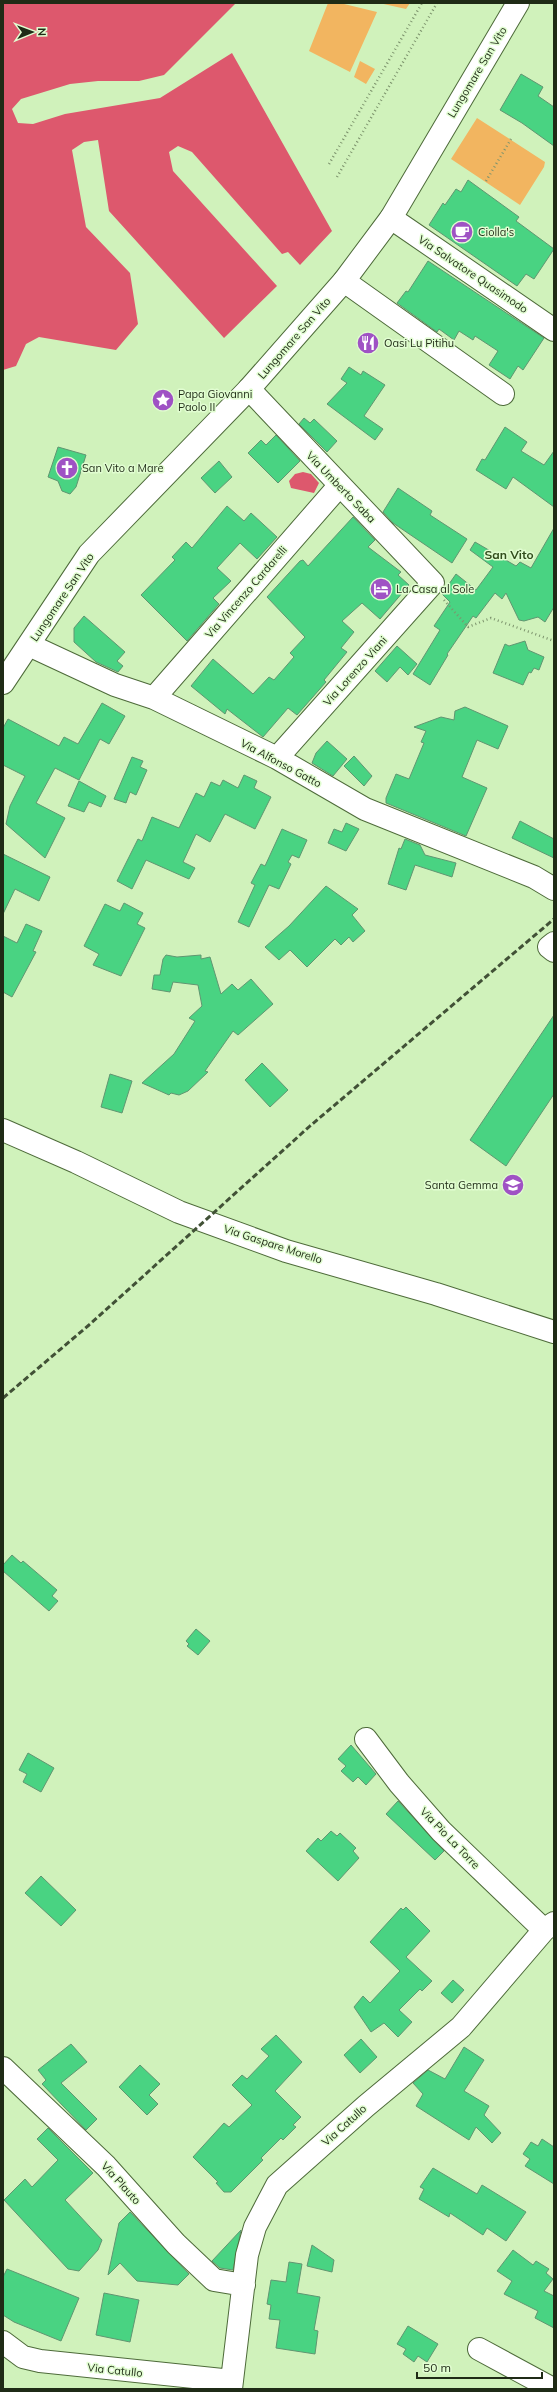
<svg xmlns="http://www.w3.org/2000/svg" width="557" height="2392" font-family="Mulish,sans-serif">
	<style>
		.green { fill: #f2b560 }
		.water { fill: #dd586d }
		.building { fill: #49d382; stroke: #609671 }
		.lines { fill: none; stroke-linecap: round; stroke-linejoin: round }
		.minor-casing { stroke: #4e6b3a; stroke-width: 24 }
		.major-casing { stroke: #4e6b3a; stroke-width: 24 }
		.path { stroke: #7d946d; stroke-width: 2.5; stroke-dasharray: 1 3; stroke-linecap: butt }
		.minor { stroke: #fff; stroke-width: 22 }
		.major { stroke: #fff; stroke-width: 22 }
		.rail { stroke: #415136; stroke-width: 3; stroke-dasharray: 6 3; stroke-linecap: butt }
		.labels { text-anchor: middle; stroke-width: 3; stroke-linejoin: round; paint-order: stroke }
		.street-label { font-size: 11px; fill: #1f2b16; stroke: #e1fdd1 }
		.poi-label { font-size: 11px; fill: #1f2b16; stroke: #e1fdd1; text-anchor: start }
		.neighbourhood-label { font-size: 12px; font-weight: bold; fill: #314c1c; stroke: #e1fdd1 }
	</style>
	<rect width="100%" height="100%" fill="#d0f2bb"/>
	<!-- green -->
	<path class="green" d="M328 3H340L377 12 350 72 309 51Z
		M379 3H410L406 9Z
		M360 61 375 69 366 84 354 77Z
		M477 118 545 162 544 167 520 205 451 159Z"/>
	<!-- water -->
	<path class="water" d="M3 3H236L164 75 139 81H98L70 84 21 99 12 109 18 123 33 124 65 114 160 98 232 53 332 231 300 265 288 252 282 254 192 152 178 146 169 152 173 171 277 286 224 338 109 211 98 140 84 142 72 150 86 227 130 273 138 324 116 350 39 337 26 344 16 366 3 370Z
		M303 472 311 474 319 483 314 493 291 488 289 481 295 474Z"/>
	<!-- building -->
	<path class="building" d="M521 74 543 87 538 96 554 107V146L522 123 500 110Z
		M468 180 519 217 516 221 554 249 534 279 526 274 517 286 429 225 443 203 445 205 456 189 461 192Z
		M428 261 544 338 523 370 518 366 510 379 489 365 498 351 475 336 473 340 459 331 454 340 439 329 437 332 397 303 406 291 408 292Z
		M349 367 361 375 363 371 385 385 364 416 383 429 375 440 327 404 347 383 341 379Z
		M304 418 310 423 314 419 337 441 327 452 299 424Z
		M505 427 527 442 521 451 544 465 554 451V507L513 477 506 489 476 470 482 459 485 460Z
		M276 435 300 461 278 483 248 453 261 440 266 445Z
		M58 447 86 455 76 487 70 494 62 491 58 481 48 477Z
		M219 461 232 477 215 493 201 478Z
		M398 488 432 511 430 515 467 539 452 563 393 523 383 512Z
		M227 506 244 521 251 513 277 537 257 559 240 543 217 568 231 581 213 598 219 604 187 641 141 595 175 560 172 557 186 542 192 548Z
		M353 517 375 540 368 547 401 572 398 575 409 585 380 619 362 603 342 621 354 632 341 648 347 652 324 680 326 682 297 715 288 708 263 737 227 709 225 714 191 686 213 659 253 694 269 677 274 680 294 657 290 653 305 637 267 597 300 561 303 560 308 566Z
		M554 528V607L545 622 538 617 524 621 519 620 506 593 502 599 495 593 476 618 473 616 447 654 448 655 430 685 413 674 440 630 434 626 450 602 442 594 456 574 476 590 493 567 470 550 475 542 516 566 520 562 531 568Z
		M84 616 125 652 117 661 123 666 118 672 96 662 74 642V628Z
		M525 641 528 650 544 657 539 670 534 668 531 673 529 672 523 685 493 673 505 644 509 646Z
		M397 646 417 664 408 675 400 667 387 682 375 671Z
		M102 703 125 716 109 744 100 739 79 780 55 768 36 803 65 818 45 858 6 824 10 806 25 776 3 765V728L8 719 59 746 64 737 78 744Z
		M465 707 508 726 498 749 477 740 462 777 487 788 466 836 386 803V798L396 774 409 779 424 743 421 742 426 731 414 727 441 717 454 720 455 711Z
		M327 741 347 759 333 776 312 763 316 753Z
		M354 756 372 776 364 786 344 766Z
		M132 757 143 761 140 767 147 770 136 795 130 792 126 803 114 799Z
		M244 775 257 781 254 788 271 797 255 829 225 814 210 842 196 834 183 862 195 868 189 879 146 860 132 889 117 881 138 839 142 841 152 817 179 828 196 793 204 797 211 782 220 786 223 780 238 788Z
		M79 781 106 796 101 807 89 802 84 812 68 806Z
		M520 821 554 839V858L512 838Z
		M346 823 359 829 346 851 328 843 334 829 342 832Z
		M282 829 307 840 299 858 292 855 288 862 291 864 279 889 269 885 249 927 238 922 255 885 251 883 261 864 265 866Z
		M405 839 420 845 425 855 456 863 452 877 415 865 406 890 388 884 399 848 401 849Z
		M3 854 50 877 39 901 15 889 3 914Z
		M326 886 358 909 352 915 365 931 353 942 349 937 341 945 335 939 307 967 290 950 279 960 265 947 289 926Z
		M124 903 143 913 137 924 145 928 121 976 93 965 99 954 84 946 105 904 120 911Z
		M26 924 42 931 33 951 36 952 12 997 3 992V936L17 943Z
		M166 955 177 957 201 955V959L210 957 221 994 232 984 238 990 251 979 273 1004 238 1035 233 1031 205 1071 208 1072 188 1091 179 1095 171 1093 169 1095 142 1083 174 1054 195 1021 189 1018 202 1006 198 985 173 982 170 992 152 989 154 975H160L163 959Z
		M554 1015V1094L506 1166 470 1140Z
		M262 1063 288 1090 270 1107 245 1080Z
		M110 1074 132 1081 122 1113 101 1107Z
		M12 1555 21 1563 23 1561 57 1590 52 1596 58 1601 49 1611 3 1571V1565Z
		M196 1629 210 1641 198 1655 187 1646 189 1644 186 1641Z
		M351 1745 376 1774 366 1785 358 1777 353 1782 341 1771 346 1766 338 1759Z
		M28 1753 54 1768 41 1792 23 1782 27 1774 19 1770Z
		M398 1801 444 1851 435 1860 386 1814Z
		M331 1831 337 1836 340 1833 356 1848 353 1851 359 1858 338 1881 306 1851 318 1838 321 1841Z
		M41 1876 76 1910 61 1926 25 1893Z
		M406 1907 430 1931 406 1957 432 1981 422 1991 420 1989 399 2010 412 2022 398 2037 384 2023 371 2032 354 2007 363 1996 370 2003 400 1971 370 1942 401 1908 403 1910Z
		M453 1980 464 1990 452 2003 441 1993Z
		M276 2035 302 2062 275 2091 301 2117 293 2125 296 2127 283 2140 281 2138 261 2158 263 2160 231 2192H224L216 2183 218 2182 193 2157 224 2123 229 2127 252 2105 232 2085 242 2075 247 2079 269 2056 261 2049Z
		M361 2039 377 2057 360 2073 344 2055Z
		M71 2044 87 2062 61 2083 97 2119 86 2130 42 2084 46 2080 38 2070Z
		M464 2047 484 2060 464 2091 489 2106 484 2115 501 2133 492 2143 476 2127 469 2140 416 2106 423 2094 413 2083 428 2070 445 2079Z
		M140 2065 160 2084 149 2095 158 2104 147 2115 119 2087Z
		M48 2128 93 2173 65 2200 102 2240 98 2250 79 2271 68 2269 4 2200 25 2179 32 2187 58 2160 37 2139Z
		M542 2139 554 2147V2184L525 2166 530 2159 523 2154 531 2142 538 2146Z
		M433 2168 477 2194 482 2185 526 2212 506 2241 487 2228 483 2235 450 2213 449 2217 419 2199 424 2189 420 2187Z
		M130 2212 189 2274 178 2285 137 2281 120 2263 108 2275 119 2223Z
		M241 2230 233 2270 220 2268 212 2261Z
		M312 2245 334 2260 332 2272 307 2266Z
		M513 2250 533 2265 536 2261 549 2269 546 2273 553 2279 544 2291 554 2296V2328L535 2318 538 2311 504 2294 512 2281 497 2271Z
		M289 2262 302 2264 297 2293 320 2297 314 2330 318 2331 315 2354 276 2348 280 2320 269 2319 271 2305 267 2304 271 2280 286 2282Z
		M7 2269 79 2298 61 2341 14 2322 3 2315V2277Z
		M104 2293 139 2300 130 2342 96 2335Z
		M408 2326 438 2344 427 2362 418 2356 414 2362 403 2354 406 2349 397 2344Z"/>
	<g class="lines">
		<!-- minor casing -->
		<g class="minor-casing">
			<path id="minor" d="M391 218 554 330
				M344 281 503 394
				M249 389 433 583 277 758
				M29 645 115 685 154 698 277 758 365 809 534 877 554 889
				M154 698 339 486
				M554 943 549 947 554 951
				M3 1130 76 1162 179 1212 286 1251 436 1294 554 1332
				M366 1739 399 1783 441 1831 544 1930
				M3 2068 106 2166 176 2244 214 2280 244 2285
				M3 2342 23 2357 40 2361 232 2381
				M479 2349 553 2389
				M231 2389 247 2255 255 2227 277 2185 366 2106 461 2027 544 1930 554 1923"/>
		</g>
		<!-- major casing -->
		<g class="major-casing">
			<path id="major" d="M3 683 89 554 249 389 344 281 391 218 518 3"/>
		</g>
		<!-- path -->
		<path class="path" d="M329 164 422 3
			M337 177 437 3
			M486 181 511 139
			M444 600 468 627 491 618 554 641"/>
		<!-- minor -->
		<use href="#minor" class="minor"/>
		<!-- major -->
		<use href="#major" class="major"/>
		<!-- rail -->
		<path class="rail" d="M3 1398 89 1325 310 1126 554 919"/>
	</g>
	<!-- icons -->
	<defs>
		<g id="cafe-disc" transform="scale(1.15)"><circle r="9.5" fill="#9f52c4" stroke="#e1fdd1"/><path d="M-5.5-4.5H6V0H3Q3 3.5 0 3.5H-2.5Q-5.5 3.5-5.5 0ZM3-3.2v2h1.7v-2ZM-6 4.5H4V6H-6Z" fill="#fff"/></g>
		<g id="restaurant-disc" transform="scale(1.15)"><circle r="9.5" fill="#9f52c4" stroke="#e1fdd1"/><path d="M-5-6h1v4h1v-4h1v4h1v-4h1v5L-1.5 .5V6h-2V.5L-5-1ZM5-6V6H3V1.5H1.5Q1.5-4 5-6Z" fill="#fff"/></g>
		<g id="sight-disc" transform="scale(1.15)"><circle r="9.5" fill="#9f52c4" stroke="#e1fdd1"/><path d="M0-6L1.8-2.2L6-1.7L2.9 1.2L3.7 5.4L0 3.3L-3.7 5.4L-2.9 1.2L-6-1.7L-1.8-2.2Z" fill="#fff"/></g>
		<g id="church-disc" transform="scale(1.15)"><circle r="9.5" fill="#9f52c4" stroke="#e1fdd1"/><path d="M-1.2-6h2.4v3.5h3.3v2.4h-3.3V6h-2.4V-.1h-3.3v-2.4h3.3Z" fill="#fff"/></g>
		<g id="hotel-disc" transform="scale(1.15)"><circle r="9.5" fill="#9f52c4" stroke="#e1fdd1"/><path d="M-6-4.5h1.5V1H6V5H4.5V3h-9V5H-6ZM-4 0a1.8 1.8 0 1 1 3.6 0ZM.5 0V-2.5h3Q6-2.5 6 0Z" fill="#fff"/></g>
		<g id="school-disc" transform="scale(1.15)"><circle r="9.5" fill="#9f52c4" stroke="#e1fdd1"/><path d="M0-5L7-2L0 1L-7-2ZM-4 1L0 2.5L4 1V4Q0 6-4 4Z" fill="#fff"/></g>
	</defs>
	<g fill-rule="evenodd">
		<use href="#cafe-disc" x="462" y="232"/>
		<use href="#restaurant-disc" x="368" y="343"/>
		<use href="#sight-disc" x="163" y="400"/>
		<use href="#church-disc" x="67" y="468"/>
		<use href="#hotel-disc" x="381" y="589"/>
		<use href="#school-disc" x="513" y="1185"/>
	</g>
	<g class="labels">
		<!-- street labels -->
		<g class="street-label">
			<text transform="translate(477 72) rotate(-59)" y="4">Lungomare San Vito</text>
			<text transform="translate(473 274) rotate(34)" y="4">Via Salvatore Quasimodo</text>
			<text transform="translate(294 338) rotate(-49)" y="4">Lungomare San Vito</text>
			<text transform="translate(341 487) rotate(46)" y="4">Via Umberto Saba</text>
			<text transform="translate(246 592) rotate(-49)" y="4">Via Vincenzo Cardarelli</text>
			<text transform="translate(62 597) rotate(-56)" y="4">Lungomare San Vito</text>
			<text transform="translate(355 671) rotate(-48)" y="4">Via Lorenzo Viani</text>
			<text transform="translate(281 763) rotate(28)" y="4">Via Alfonso Gatto</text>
			<text transform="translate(273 1244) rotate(18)" y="4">Via Gaspare Morello</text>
			<text transform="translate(450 1838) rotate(46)" y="4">Via Pio La Torre</text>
			<text transform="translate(344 2125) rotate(-42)" y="4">Via Catullo</text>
			<text transform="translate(121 2183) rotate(48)" y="4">Via Plauto</text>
			<text transform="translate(115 2370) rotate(6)" y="4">Via Catullo</text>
		</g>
		<!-- poi labels -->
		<g class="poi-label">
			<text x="478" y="236">Ciolla's</text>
			<text x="384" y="347">Oasi Lu Pitihu</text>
			<text x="178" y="398">Papa Giovanni<tspan x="178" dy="13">Paolo II</tspan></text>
			<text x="82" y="472">San Vito a Mare</text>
			<text x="396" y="593">La Casa al Sole</text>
			<text x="498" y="1189" text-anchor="end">Santa Gemma</text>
		</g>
		<!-- neighbourhood labels -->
		<g class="neighbourhood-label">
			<text x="509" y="559">San Vito</text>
		</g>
	</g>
	<!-- border -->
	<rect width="557" height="2392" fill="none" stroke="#1f2b16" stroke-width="8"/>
	<!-- north arrow -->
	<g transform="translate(32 32) rotate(89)" stroke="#e1fdd1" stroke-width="3" paint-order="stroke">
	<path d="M0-3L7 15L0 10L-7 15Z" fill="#1f2b16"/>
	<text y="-6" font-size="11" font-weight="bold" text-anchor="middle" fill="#1f2b16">N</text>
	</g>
	<!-- scale -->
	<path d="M417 2372v6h125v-6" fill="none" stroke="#1f2b16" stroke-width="2"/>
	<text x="423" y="2372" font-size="12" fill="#1f2b16" stroke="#e1fdd1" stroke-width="3" paint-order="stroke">50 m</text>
</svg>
